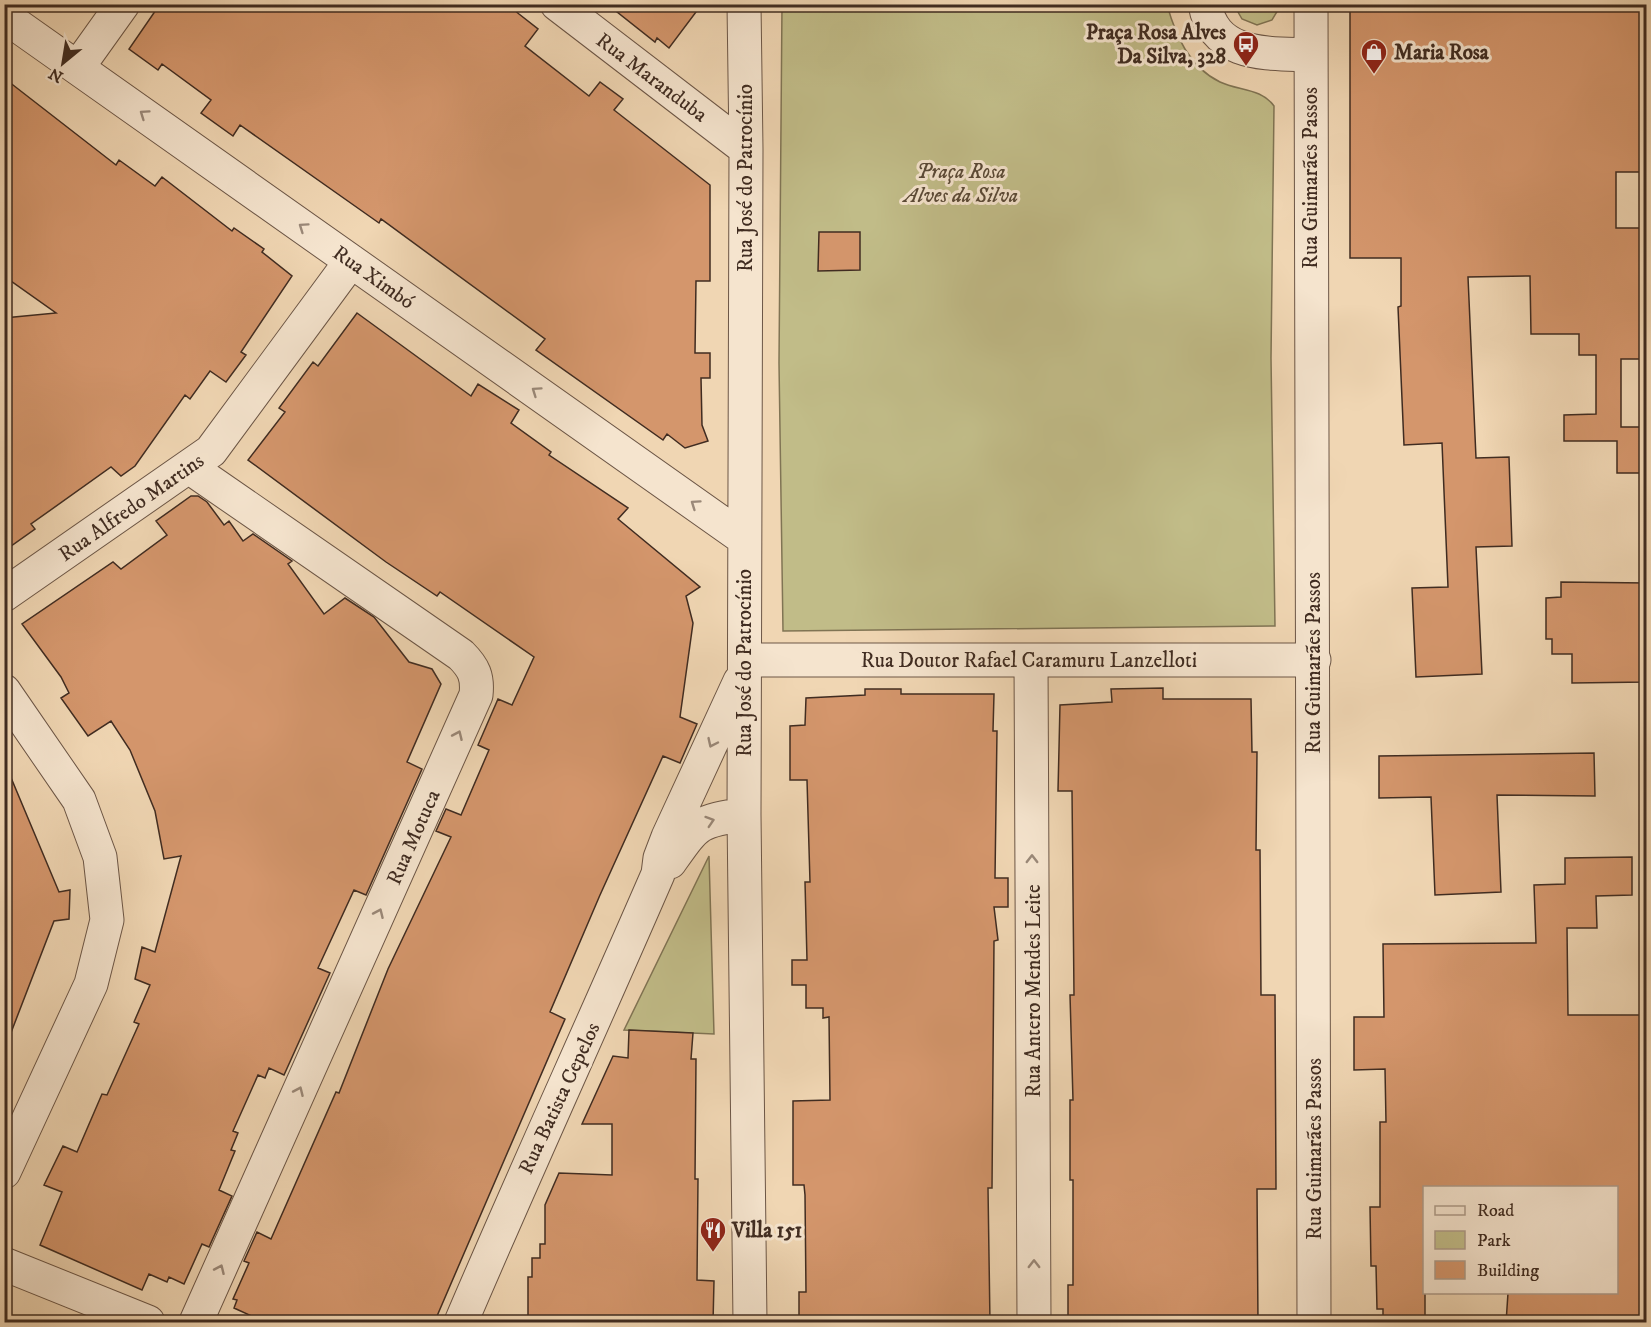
<svg xmlns="http://www.w3.org/2000/svg" width="1651" height="1327" font-family="'IM FELL DW Pica',serif">
	<style>
		.green { fill: #c1bc88; stroke: #807454; stroke-width: 1.5 }
		.building { fill: #d4966c; stroke: #402c21; stroke-width: 1.5 }
		.lines { fill: none; stroke-linecap: round; stroke-linejoin: round }
		.minor-casing { stroke: #6c5646; stroke-width: 35 }
		.minor { stroke: #f5e4ce; stroke-width: 33 }
		.oneway { stroke: #9a8878 }
		.labels { text-anchor: middle; stroke-width: 6; stroke-linejoin: round; paint-order: stroke }
		.poi-label { font-size: 21px; font-weight: bold; fill: #402c21; stroke: #f5e4ce; text-anchor: start }
		.street-label { font-size: 21px; fill: #402c21; stroke: #f5e4ce }
		.park-label { font-size: 21px; font-style: italic; fill: #5a4936; stroke: #f5e4ce }
	</style>
	<rect width="100%" height="100%" fill="#f0d6b3"/>
	<filter id="stains"><feTurbulence type="fractalNoise" baseFrequency=".00333" numOctaves="4"/><feColorMatrix values="0 0 0 0 .2 0 0 0 0 .09 0 0 0 0 .02 0 0 0 .5 -.17"/></filter>
	<radialGradient id="worn" r=".72"><stop offset=".6" stop-color="#630" stop-opacity="0"/><stop offset="1" stop-color="#630" stop-opacity=".3"/></radialGradient>
	<!-- green -->
	<path class="green" d="M782 5H1167C1176 36 1189 67 1220 82 1239 91 1261 88 1274 106L1271 358 1275 626 783 631 779 363Z
		M1234 5V4L1281 5 1272 20 1257 25 1242 19Z
		M709 856 714 1034 624 1030Z"/>
	<!-- building -->
	<path class="building" d="M160 4H507L519 14 538 29 525 46 589 96 600 82 623 99 614 110 710 185V281H696L695 353H710V378H701L702 425 708 441 685 448 667 434 663 440 536 350 545 339 381 219 379 223 240 125 233 136 201 113 211 100 162 64 158 70 129 49Z
		M607 4H702L669 48 657 38 655 42Z
		M1350 4H1647V172H1616V228H1647V359H1621V427H1647V473H1617V441H1564V415L1596 414V355H1579V334H1531L1530 276 1468 277 1476 458 1509 457 1512 546 1476 547 1482 674 1416 677 1412 588 1448 587 1442 443 1404 445 1398 307 1401 306V258H1350Z
		M4 78 116 165 119 160 155 186 162 177 232 231 234 228 264 249 262 252 292 276 241 352 246 355 226 382 210 371 190 399 185 395 135 466 121 476 111 467 31 524 35 529 4 551V478L11 472 4 464V318L56 313 4 276Z
		M819 232H860V270L818 271Z
		M357 313 471 396 478 384 519 410 511 423 551 452 549 455 628 508 618 519 700 587 686 596 693 623 680 717 697 724 680 763 663 756 600 895 550 1012 565 1019 434 1323H267L234 1308 237 1300 233 1299 249 1263 244 1261 257 1232 271 1239 336 1092 339 1093 388 969 451 837 436 831 446 809 461 815 489 750 478 745 498 699 512 705 534 657 440 592 437 596 386 562 248 460 285 412 279 408 313 362 318 366Z
		M191 496H198L207 502 224 525 229 521 243 541 253 534 292 561 288 564 324 614 345 598 374 617 409 662 432 669 441 684 407 762 422 769 366 895 354 890 318 968 330 973 284 1075 269 1068 265 1078 258 1075 233 1131 238 1133 231 1150 235 1151 219 1190 232 1196 209 1247 202 1244 184 1284 169 1277 167 1282 149 1274 142 1290 40 1245 62 1192 44 1185 63 1146 77 1152 102 1094 107 1095 139 1024 134 1022 150 985 135 979 142 947 155 952 181 856 164 859 155 811 130 750 111 721 88 736 61 698 69 693 61 677 22 624 113 562 121 569 167 535 156 521Z
		M1561 582 1647 583V682L1572 683V654H1552V639H1546V598L1561 597Z
		M1163 688V699H1251L1252 752H1257L1256 850H1260L1261 995H1275L1276 1189H1257L1258 1323H1068V1285H1073V1180H1070V1100H1073L1070 995H1074L1072 791H1058L1060 705 1112 702 1111 689Z
		M865 689H901V694H994L993 731H997L995 878H1008V907H994L998 940 994 941 992 1188H988L990 1323H799V1292H806L805 1195 804 1185H793V1101L830 1100 829 1017 823 1018V1008H806V985H792V960H807L805 882H810L807 780H790V726L805 725 806 698 865 695Z
		M1594 753 1595 796 1497 795 1501 892 1435 895 1431 797 1379 798V756Z
		M4 761 59 892 70 890 69 919 54 921 7 1043 4 1042Z
		M1632 857V895L1596 896 1597 928H1567L1568 1015H1647V1305L1633 1323H1506L1508 1293H1617V1188H1425V1322L1383 1323V1309H1377L1376 1266H1371L1370 1207H1380V1122H1386L1385 1069 1354 1070V1017H1384L1383 944 1536 943 1534 885 1565 884V858Z
		M629 1030 693 1033 691 1059H696L695 1179H698L697 1280 714 1281 713 1323H528V1277H532V1258H540V1244H545V1205L559 1173 612 1175V1124H582L613 1056 628 1058Z"/>
	<g class="lines">
		<!-- minor casing -->
		<g class="minor-casing">
			<path id="minor" d="M557 4 746 149
				M744 4 746 149 744 815 750 1322
				M1205 4C1214 58 1269 53 1310 55
				M1311 4 1314 1322
				M4 16 743 538
				M78 67 123 4
				M189 467 461 655C474 668 478 677 476 695L196 1322
				M4 595 211 451 351 261
				M745 660H1314
				M1031 660 1034 1322
				M4 691 79 800 100 857 107 920 91 984 4 1172
				M670 862C696 825 698 820 744 815
				M4 1264 148 1322
				M461 1322C525 1172 593 1024 658 874L660 858 668 837 740 681"/>
		</g>
		<!-- minor -->
		<use href="#minor" class="minor"/>
	</g>
	<!-- one-way arrows -->
	<defs><path id="oneway-chevron" d="M-2-3.5L2.5 0L-2 3.5" fill="none" stroke-width="1.6" stroke-linecap="round" stroke-linejoin="round" transform="scale(1.5)"/></defs>
	<g class="oneway">
		<use href="#oneway-chevron" transform="translate(144 114) rotate(-145)"/>
		<use href="#oneway-chevron" transform="translate(303 227) rotate(-145)"/>
		<use href="#oneway-chevron" transform="translate(536 391) rotate(-145)"/>
		<use href="#oneway-chevron" transform="translate(695 504) rotate(-145)"/>
		<use href="#oneway-chevron" transform="translate(458 735) rotate(-66)"/>
		<use href="#oneway-chevron" transform="translate(712 743) rotate(115)"/>
		<use href="#oneway-chevron" transform="translate(710 821) rotate(-18)"/>
		<use href="#oneway-chevron" transform="translate(1032 859) rotate(-90)"/>
		<use href="#oneway-chevron" transform="translate(379 913) rotate(-66)"/>
		<use href="#oneway-chevron" transform="translate(299 1091) rotate(-66)"/>
		<use href="#oneway-chevron" transform="translate(1034 1264) rotate(-90)"/>
		<use href="#oneway-chevron" transform="translate(220 1269) rotate(-66)"/>
	</g>
	<!-- icons -->
	<defs>
		<g id="bus-pin" transform="scale(1.35)"><path d="M0 17L-7.5 6A9.5 9.5 0 1 1 7.5 6Z" fill="#8f2418" stroke="#f5e4ce"/><path d="M-5-6H5V4H4V6H2V4H-2V6H-4V4H-5ZM-3.5-4V0h7V-4ZM-3.5 1.2v1.5H-2V1.2ZM2 1.2v1.5H3.5V1.2Z" fill="#fff"/></g>
		<g id="shop-pin" transform="scale(1.35)"><path d="M0 17L-7.5 6A9.5 9.5 0 1 1 7.5 6Z" fill="#8f2418" stroke="#f5e4ce"/><path d="M-5-2.5h2.3a2.7 3.5 0 0 1 5.4 0H5L5.5 6h-11ZM-1.5-2.5h3a1.5 2.3 0 0 0-3 0Z" fill="#fff"/></g>
		<g id="restaurant-pin" transform="scale(1.35)"><path d="M0 17L-7.5 6A9.5 9.5 0 1 1 7.5 6Z" fill="#8f2418" stroke="#f5e4ce"/><path d="M-5-6h1v4h1v-4h1v4h1v-4h1v5L-1.5 .5V6h-2V.5L-5-1ZM5-6V6H3V1.5H1.5Q1.5-4 5-6Z" fill="#fff"/></g>
	</defs>
	<g fill-rule="evenodd">
		<use href="#bus-pin" x="1246" y="44"/>
		<use href="#shop-pin" x="1374" y="52"/>
		<use href="#restaurant-pin" x="713" y="1230"/>
	</g>
	<g class="labels">
		<!-- poi labels -->
		<g class="poi-label">
			<text x="1226" y="39" text-anchor="end">Praça Rosa Alves<tspan x="1226" dy="24">Da Silva, 328</tspan></text>
			<text x="1394" y="59">Maria Rosa</text>
			<text x="732" y="1237">Villa 151</text>
		</g>
		<!-- street labels -->
		<g class="street-label">
			<text transform="translate(652 77) rotate(37)" y="7">Rua Maranduba</text>
			<text transform="translate(745 178) rotate(-90)" y="7">Rua José do Patrocínio</text>
			<text transform="translate(1310 178) rotate(-90)" y="7">Rua Guimarães Passos</text>
			<text transform="translate(374 277) rotate(35)" y="7">Rua Ximbó</text>
			<text transform="translate(131 507) rotate(-35)" y="7">Rua Alfredo Martins</text>
			<text x="1029" y="667">Rua Doutor Rafael Caramuru Lanzelloti</text>
			<text transform="translate(744 663) rotate(-90)" y="7">Rua José do Patrocínio</text>
			<text transform="translate(1313 663) rotate(-90)" y="7">Rua Guimarães Passos</text>
			<text transform="translate(413 837) rotate(-66)" y="7">Rua Motuca</text>
			<text transform="translate(1033 991) rotate(-90)" y="7">Rua Antero Mendes Leite</text>
			<text transform="translate(559 1098) rotate(-65)" y="7">Rua Batista Cepelos</text>
			<text transform="translate(1314 1149) rotate(-90)" y="7">Rua Guimarães Passos</text>
		</g>
		<!-- park labels -->
		<g class="park-label">
			<text x="961" y="178">Praça Rosa<tspan x="961" dy="24">Alves da Silva</tspan></text>
		</g>
	</g>
	<!-- margin -->
	<rect width="1651" height="1327" fill="none" stroke="#f0d6b3" stroke-width="24"/>
	<rect x="6" y="6" width="1639" height="1315" fill="none" stroke="#402c21" stroke-width="3"/>
	<rect x="12" y="12" width="1627" height="1303" fill="none" stroke="#402c21" stroke-width="1.5"/>
	<!-- legend -->
	<rect x="1423" y="1186" width="195" height="108" fill="#f5e4ce" stroke="#ad9a89" stroke-width="1.5"/>
	<rect x="1435" y="1206" width="30" height="9" fill="#f5e4ce" stroke="#ad9a89" stroke-width="1.5"/>
	<text x="1477" y="1216" font-size="18" fill="#402c21">Road</text>
	<rect x="1435" y="1231" width="30" height="18" fill="#c1bc88" stroke="#ad9a89" stroke-width="1.5"/>
	<text x="1477" y="1246" font-size="18" fill="#402c21">Park</text>
	<rect x="1435" y="1261" width="30" height="18" fill="#d4966c" stroke="#ad9a89" stroke-width="1.5"/>
	<text x="1477" y="1276" font-size="18" fill="#402c21">Building</text>
	<!-- north arrow -->
	<g transform="translate(63 63) rotate(210)" stroke="#f5e4ce" stroke-width="4.5" paint-order="stroke">
	<path d="M0-4.5L10 22L0 15L-10 22Z" fill="#402c21"/>
	<text y="-9" font-size="16" font-weight="bold" text-anchor="middle" fill="#402c21">N</text>
	</g>
	<rect width="100%" height="100%" filter="url(#stains)"/>
	<rect width="100%" height="100%" fill="url(#worn)"/>
</svg>
